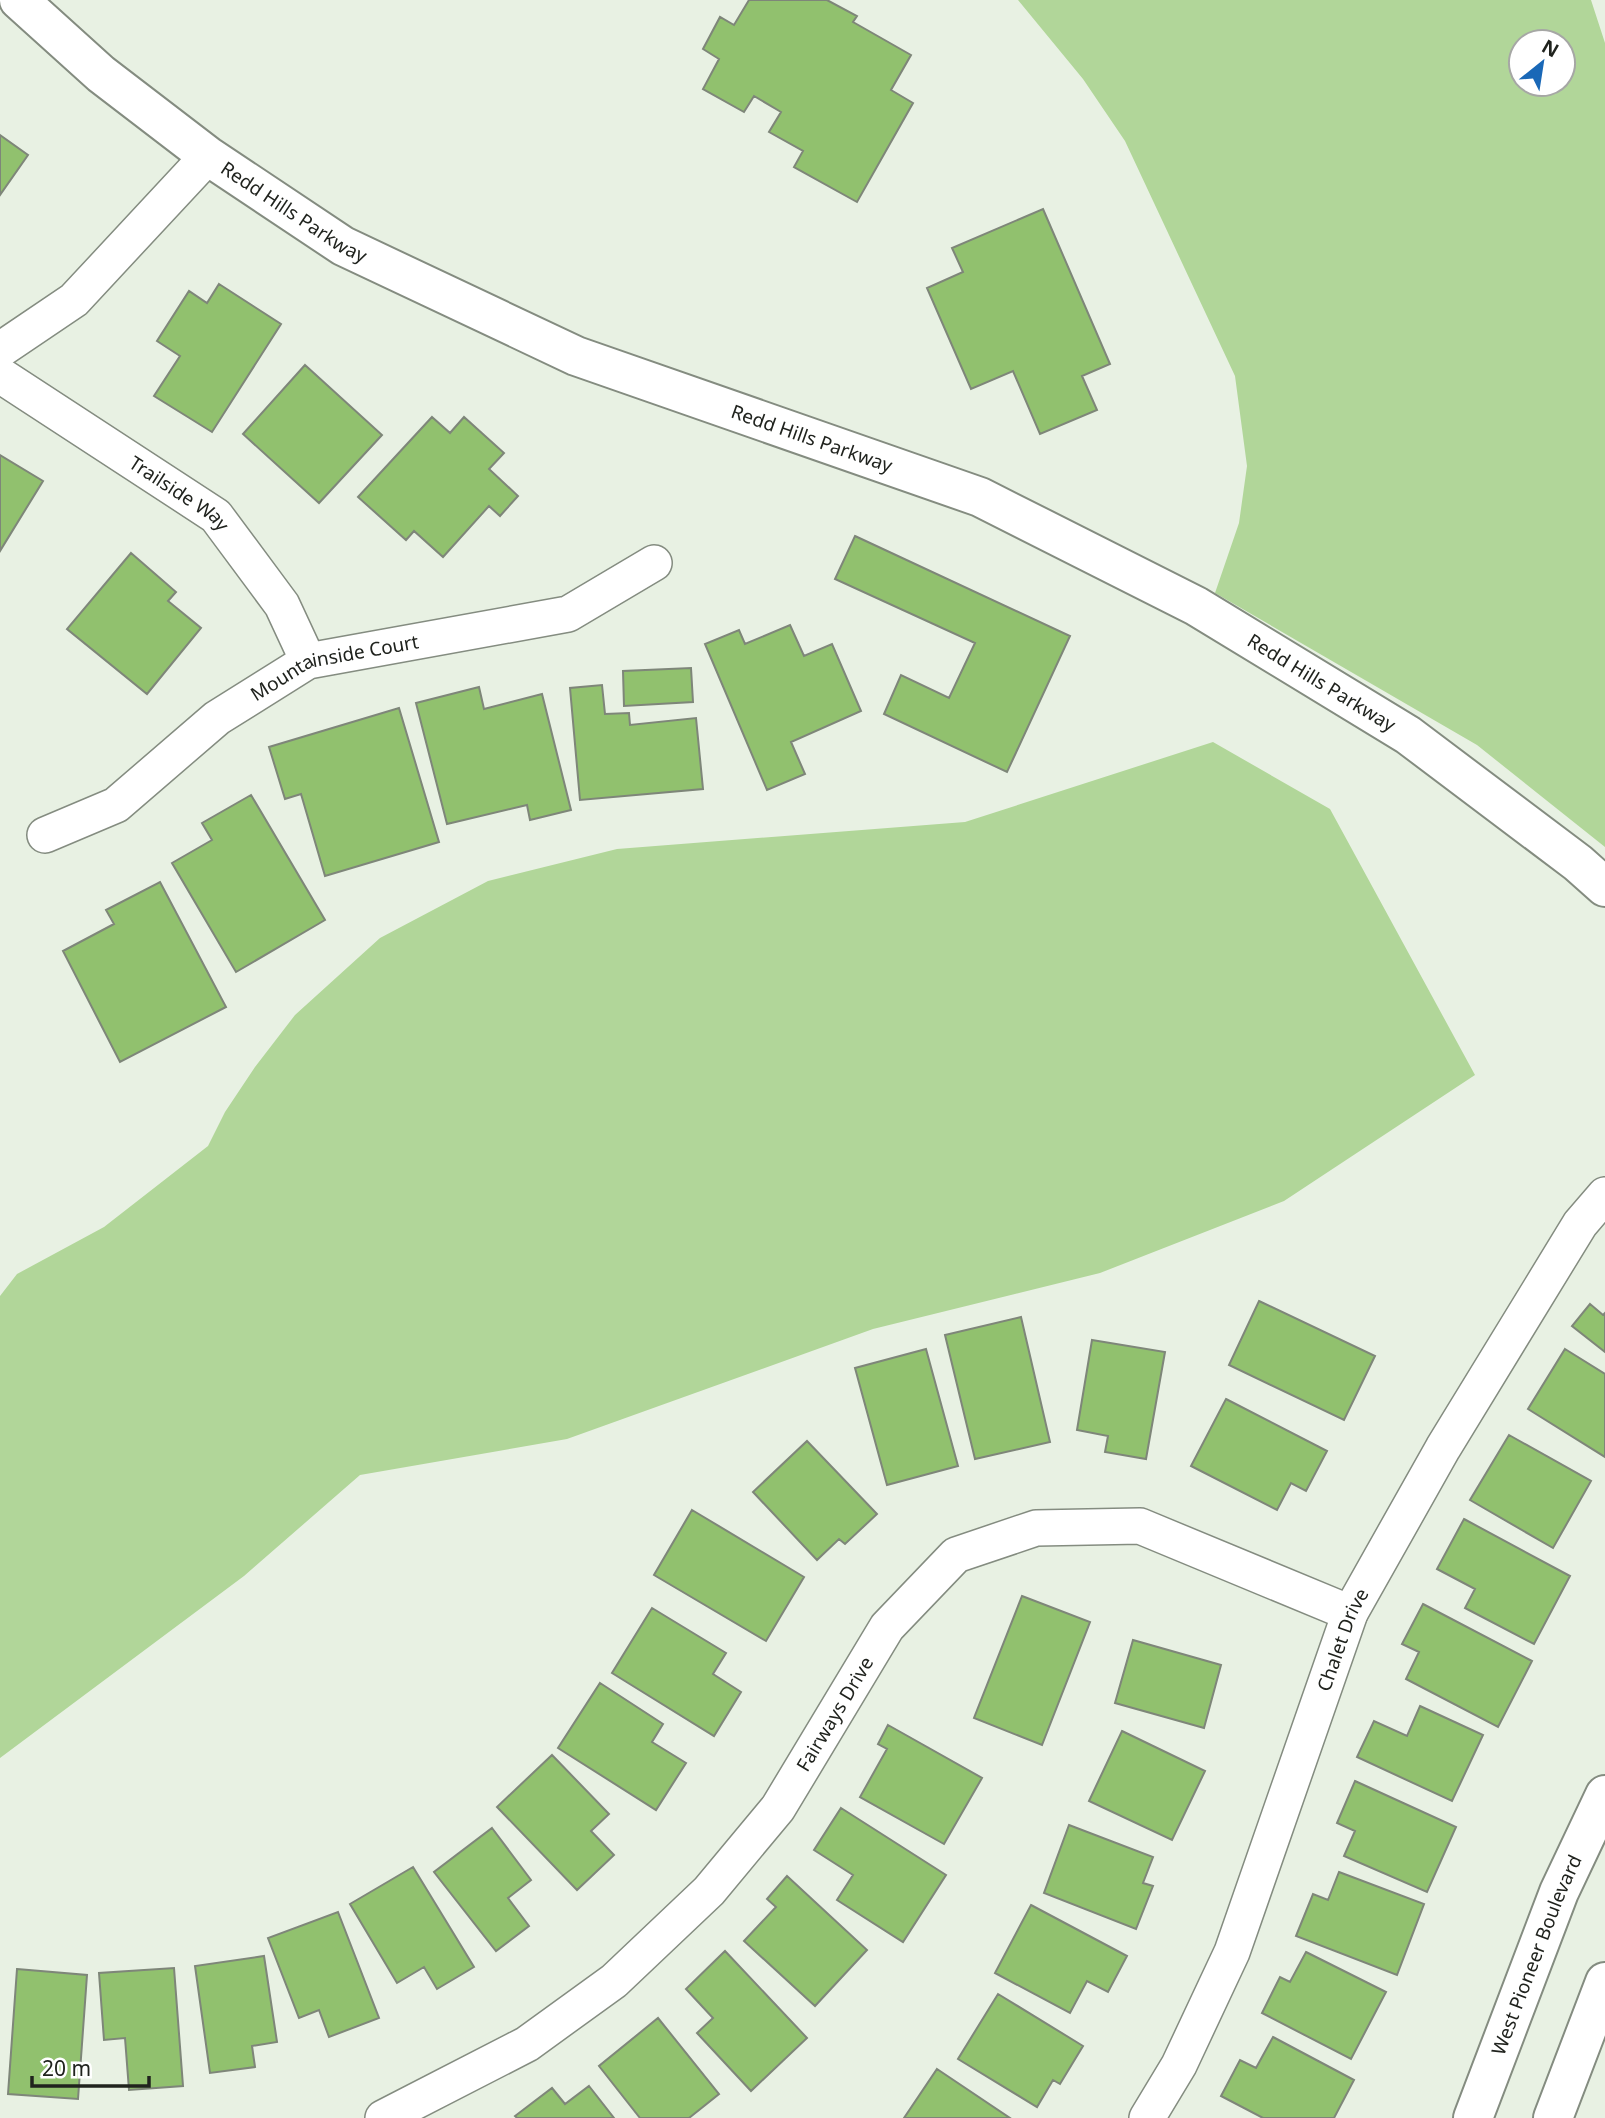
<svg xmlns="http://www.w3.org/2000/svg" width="1605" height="2118" font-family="'Noto Sans',sans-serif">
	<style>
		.green { fill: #b1d699; fill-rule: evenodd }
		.building { fill: #91c16e; stroke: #7e8679; stroke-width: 2 }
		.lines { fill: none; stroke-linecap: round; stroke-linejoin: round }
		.street-casing { stroke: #848c80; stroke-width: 38 }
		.secondary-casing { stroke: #848c80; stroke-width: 42 }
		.street { stroke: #fff; stroke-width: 35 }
		.secondary { stroke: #fff; stroke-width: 38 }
		.labels { text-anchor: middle; stroke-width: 5; stroke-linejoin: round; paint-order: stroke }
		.street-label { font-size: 19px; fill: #20231e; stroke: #fff }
	</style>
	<rect width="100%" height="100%" fill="#e8f1e3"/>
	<!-- green -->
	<path class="green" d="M1018 0H1591L1605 43V847L1477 745 1215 593 1239 523 1247 466 1235 376 1125 141 1083 79ZM1563 42V84H1521V42Z
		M1213 742 1330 809 1475 1075 1284 1201 1100 1273 873 1329 567 1439 360 1475 244 1576 0 1758V1296L17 1274 104 1227 208 1146 225 1112 255 1067 295 1015 380 938 488 881 617 849 965 822Z"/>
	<!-- building -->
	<path class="building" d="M749 0H827L857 16 853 22 911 55 891 90 913 103 857 202 794 167 803 151 769 132 781 112 754 96 744 112 703 89 719 59 703 49 720 17 734 25Z
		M0 135 28 155 0 195Z
		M1043 209 1110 364 1082 376 1097 410 1040 434 1013 371 971 389 927 288 963 272 952 248Z
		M219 284 281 324 212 432 154 396 180 356 157 341 189 291 207 303Z
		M305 365 382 435 319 503 243 434Z
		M432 417 450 433 464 417 504 453 489 469 518 496 500 516 489 506 443 557 414 531 406 540 358 497Z
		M0 455 43 481 0 551Z
		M855 536 1070 636 1007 772 884 714 901 675 949 698 975 643 835 579Z
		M131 553 176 592 168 601 201 628 147 694 67 629Z
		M790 625 804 656 832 644 861 711 791 742 805 774 767 790 705 644 739 630 745 644Z
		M691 668 693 702 624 706 623 671Z
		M602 685 605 714 629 713 630 725 696 718 703 789 580 800 570 688Z
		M479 687 484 709 542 694 571 810 530 820 527 805 447 824 416 703Z
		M399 708 439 842 325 876 301 794 285 799 269 747Z
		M251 795 325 920 236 972 172 863 212 840 202 823Z
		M160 882 226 1007 120 1062 63 951 114 924 106 910Z
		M1259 1301 1375 1356 1344 1420 1229 1365Z
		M1590 1304 1603 1315 1605 1313V1352L1572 1326Z
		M1021 1317 1050 1442 975 1459 945 1335Z
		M1092 1340 1165 1352 1146 1459 1105 1452 1108 1436 1077 1430Z
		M926 1349 958 1466 887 1485 855 1368Z
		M1565 1349 1605 1374V1457L1528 1409Z
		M1226 1399 1327 1451 1306 1491 1291 1483 1277 1510 1191 1466Z
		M1509 1435 1591 1481 1553 1548 1470 1500Z
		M807 1441 877 1514 845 1544 839 1539 817 1560 753 1492Z
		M692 1510 804 1577 766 1641 654 1575Z
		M1464 1519 1570 1576 1534 1644 1465 1608 1475 1589 1437 1569Z
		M1022 1596 1090 1622 1042 1745 974 1718Z
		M1423 1604 1532 1661 1498 1727 1406 1679 1419 1652 1402 1644Z
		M652 1608 726 1653 713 1674 741 1692 714 1736 612 1673Z
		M1133 1640 1221 1665 1204 1728 1115 1703Z
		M600 1683 663 1724 652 1742 686 1763 656 1810 558 1748Z
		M1420 1706 1483 1735 1452 1801 1357 1757 1374 1721 1407 1736Z
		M888 1725 982 1778 944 1844 860 1797 887 1749 878 1744Z
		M1122 1731 1205 1771 1172 1840 1089 1801Z
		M552 1755 609 1814 591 1831 614 1855 577 1890 497 1807Z
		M1355 1781 1456 1827 1427 1892 1344 1856 1355 1831 1337 1823Z
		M841 1808 946 1875 903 1942 837 1900 853 1875 814 1850Z
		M1069 1825 1153 1857 1143 1883 1153 1886 1136 1929 1044 1893Z
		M492 1828 531 1880 508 1898 529 1926 496 1951 434 1872Z
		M413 1867 474 1967 437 1989 424 1967 397 1983 350 1904Z
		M1339 1872 1424 1904 1397 1975 1296 1936 1313 1894 1328 1900Z
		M787 1876 867 1950 815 2006 744 1941 776 1907 767 1899Z
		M1031 1905 1127 1956 1108 1992 1087 1981 1070 2013 995 1973Z
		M338 1912 379 2018 329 2037 319 2010 299 2018 268 1938Z
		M725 1951 807 2038 751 2091 697 2033 713 2018 686 1989Z
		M1306 1952 1386 1992 1351 2059 1262 2013 1280 1977 1290 1982Z
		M264 1956 277 2042 252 2046 255 2067 210 2073 195 1966Z
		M174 1968 183 2086 129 2090 125 2038 104 2040 99 1973Z
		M17 1969 87 1975 78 2099 8 2094Z
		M998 1994 1083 2046 1060 2084 1053 2080 1037 2107 958 2059Z
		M658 2018 719 2094 689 2118H640L599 2066Z
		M1273 2037 1354 2080 1334 2118H1263L1221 2096 1240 2060 1256 2068Z
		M937 2069 1010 2118H904Z
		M589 2086 614 2118H517L515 2116 552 2088 565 2104Z"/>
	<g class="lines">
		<!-- street casing -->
		<g class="street-casing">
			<g id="street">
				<path d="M0 350 74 300 208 156"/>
				<path id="s1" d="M0 375 216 516 282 605 308 661"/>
				<path id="s2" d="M45 835 116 805 217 718 308 661 568 614 654 563"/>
				<path id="s3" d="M383 2118 527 2044 614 1981 709 1891 778 1808 887 1627 956 1555 1036 1528 1140 1526 1350 1613"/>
				<path id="s4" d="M1147 2118 1179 2065 1232 1952 1350 1613 1443 1448 1580 1224 1605 1195"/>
			</g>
		</g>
		<!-- secondary casing -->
		<g class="secondary-casing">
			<g id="secondary">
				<path id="s5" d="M19 0 101 74 208 156 343 246 576 356 980 497 1196 606 1408 735 1578 863 1605 887"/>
				<path id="s6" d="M1473 2118 1559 1892 1605 1795"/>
				<path d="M1553 2118 1605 1982"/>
			</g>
		</g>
		<!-- street -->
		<use href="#street" class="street"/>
		<!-- secondary -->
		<use href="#secondary" class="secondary"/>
	</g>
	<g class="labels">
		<!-- street labels -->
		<g class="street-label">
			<text dy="7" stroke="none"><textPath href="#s5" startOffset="348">Redd Hills Parkway</textPath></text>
			<text dy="7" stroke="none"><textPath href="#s5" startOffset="915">Redd Hills Parkway</textPath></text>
			<text dy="7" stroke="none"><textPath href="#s1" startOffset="215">Trailside Way</textPath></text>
			<text dy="7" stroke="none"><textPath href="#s2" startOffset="341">Mountainside Court</textPath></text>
			<text dy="7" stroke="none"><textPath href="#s5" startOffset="1482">Redd Hills Parkway</textPath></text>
			<text dy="7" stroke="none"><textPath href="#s4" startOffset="518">Chalet Drive</textPath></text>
			<text dy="7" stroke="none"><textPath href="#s3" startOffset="618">Fairways Drive</textPath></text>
			<text dy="7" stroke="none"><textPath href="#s6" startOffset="175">West Pioneer Boulevard</textPath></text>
		</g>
	</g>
	<!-- north arrow -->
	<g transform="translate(1542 63) rotate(30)"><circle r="33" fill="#ffffff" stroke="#a6a7a5" stroke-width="2"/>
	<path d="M0-5L12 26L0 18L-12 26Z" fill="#1a68b7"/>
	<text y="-10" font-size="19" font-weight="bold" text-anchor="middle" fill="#20231e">N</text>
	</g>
	<!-- scale -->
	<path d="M32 2076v10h117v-10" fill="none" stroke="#20231e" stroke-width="3.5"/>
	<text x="42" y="2076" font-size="21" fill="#20231e" stroke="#ffffff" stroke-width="5" paint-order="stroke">20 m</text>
</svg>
